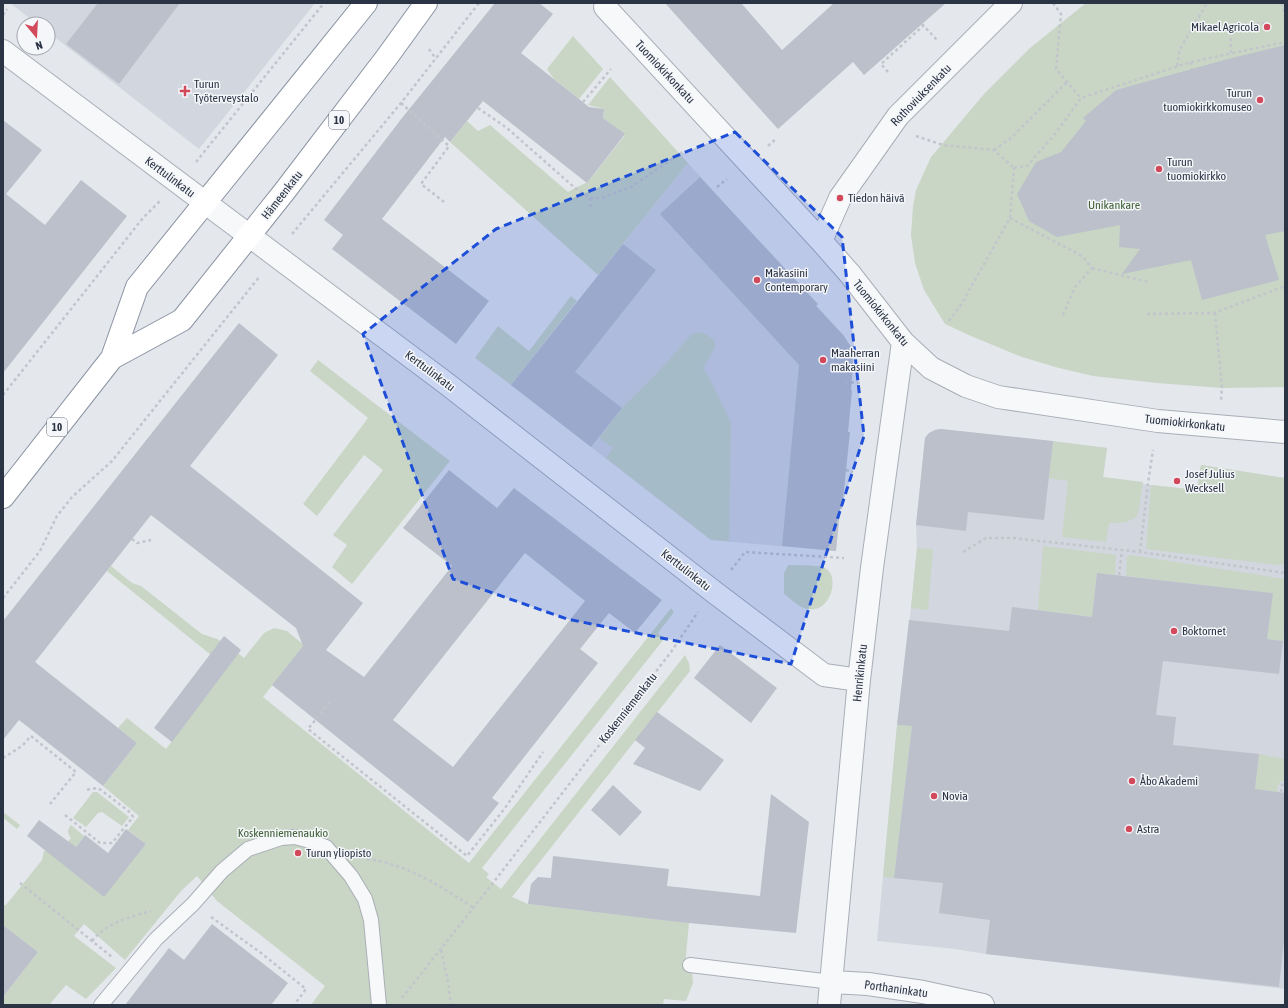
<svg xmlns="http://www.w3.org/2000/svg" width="1288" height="1008" font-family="'Asap Condensed',sans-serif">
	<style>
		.built { fill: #d2d6de }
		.green { fill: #c9d6c5 }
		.building { fill: #bbc0ca; fill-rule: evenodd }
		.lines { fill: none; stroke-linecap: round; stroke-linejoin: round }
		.service-casing { stroke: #a9aeb7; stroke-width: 16 }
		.minor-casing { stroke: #a9aeb7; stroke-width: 24 }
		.trunk-casing { stroke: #8b94a3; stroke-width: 24 }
		.path { stroke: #c2c5cb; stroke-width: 2.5; stroke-dasharray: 3 3; stroke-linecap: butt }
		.service { stroke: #f7f8fa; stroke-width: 14 }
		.minor { stroke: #f7f8fa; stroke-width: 22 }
		.trunk { stroke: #fff; stroke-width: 22 }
		.marked { fill: #1d4ed8; fill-opacity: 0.2; stroke: #1d4ed8; stroke-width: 3; stroke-dasharray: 8 5; stroke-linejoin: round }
		.poi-dot { fill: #d1495b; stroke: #f4f6f9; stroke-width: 1.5 }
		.labels { text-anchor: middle; stroke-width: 3; stroke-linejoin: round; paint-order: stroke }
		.shield { fill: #f4f6f9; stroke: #676e7b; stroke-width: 1 }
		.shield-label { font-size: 11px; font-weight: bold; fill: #2b3445 }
		.poi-label { font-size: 12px; fill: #2b3445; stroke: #f4f6f9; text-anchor: start }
		.street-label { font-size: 12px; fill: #2b3445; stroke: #f4f6f9 }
		.park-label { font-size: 12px; fill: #3f6138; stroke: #f4f6f9 }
	</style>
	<rect width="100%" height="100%" fill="#e4e7ec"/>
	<!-- built -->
	<path class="built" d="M10 3H315L199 149 48 32V24H37Z
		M688 163 844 336 851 347 853 355 851 390H852L836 551 711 540 511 385Z
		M941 429 1107 448 1103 477 1151 485 1197 490 1201 465 1285 478V989L986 954 955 949 877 941 897 725 911 608 917 548 916 525 925 438 929 433 935 430Z"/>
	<!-- green -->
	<path class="green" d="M1086 3H1285V387L1222 388 1157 383 1093 376 1055 367 1019 356 971 336 945 324 924 290 915 263 911 235 913 206 916 190 931 157 984 94 1030 48Z
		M573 36 603 69 579 99 554 79 547 69Z
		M610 77 688 163 598 275 450 142 467 121 478 131 490 125 568 192 575 188 588 182 625 135 603 118 604 109 588 105Z
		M571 296 577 301 511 385 475 358 498 326 529 351Z
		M700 332 707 335 714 340 715 348 703 368 709 377 731 423 729 541 711 540 606 458 613 448 599 438 622 408 658 372 692 334Z
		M318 360 450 461 352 584 332 567 347 545 333 535 383 470 364 455 317 516 303 504 368 418 310 371Z
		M1053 441 1107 448 1103 477 1143 482 1138 514C1132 523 1120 523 1109 523L1106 542 1062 537 1068 481 1048 478Z
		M1201 465 1285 478V563L1279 565 1146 549 1151 485 1197 490Z
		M1043 546 1116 555 1115 575 1097 573 1093 608 1094 617 1038 610Z
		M917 548 933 549 928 610 911 608Z
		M1131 555 1285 579V610L1283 641 1267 639 1272 593 1126 576 1127 557Z
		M788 565C796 565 819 565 825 568 841 576 830 614 808 609 799 608 791 599 784 594V573Z
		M111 566 132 583 141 586 202 634 217 639 227 644 244 658 264 633 274 628 287 631 304 645 263 697 469 863 671 608 674 612 658 633 664 639 482 868 489 874 486 877 501 889 685 655 689 663 690 671 512 897 528 904 689 923 685 966 692 972 693 983 686 1001 664 999 663 1005H311L325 986 217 901 197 876 181 891 125 960 84 924 74 936 116 968 86 999 66 985 49 1005H3V997L38 952 3 925V905H6L42 860 44 851 53 849 60 851 71 838C67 833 67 830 71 825L84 836 63 864 104 896 146 844 128 830 139 816 103 786 137 743 118 728 127 718 166 749 227 668 107 571Z
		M897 725 912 726 894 878 883 877Z
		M1259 754 1285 759V780C1278 781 1278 785 1277 792L1255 789Z
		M93 792H97L129 817 122 826 102 812 98 813 86 827 73 818Z
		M3 812 20 825 17 829 3 818Z"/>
	<!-- building -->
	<path class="building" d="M98 3H180L119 84 66 44Z
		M495 3H539L553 14 521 53 589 107 604 109 603 118 625 134 587 183 483 101 450 142 445 137 382 219 489 301 456 344 332 249 343 235 324 220 402 118Z
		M665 3H741L782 50 834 3H946L864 75 853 62 778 129Z
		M1285 45V231L1265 235 1279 280 1202 300 1191 260 1122 274 1140 249 1119 247 1120 225 1057 237 1029 221 1017 194 1036 162 1061 152 1086 121 1083 118 1116 90 1228 59Z
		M3 120 42 150 6 194 45 225 81 180 127 216 3 373Z
		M700 177 818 304 816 306 844 336 851 347 853 364 851 390H852L848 432H850L842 509H840L836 551 782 546 799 365 660 214Z
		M623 244 656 270 575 372 622 408 591 447 511 385Z
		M239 323 278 355 190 466 363 603 326 650 364 677 452 566 403 528 449 470 497 508 514 488 662 600 635 633 609 613 580 649 598 663 492 798 499 803 468 842 272 685 303 646 296 628 151 515 35 662 137 743 103 786 19 720 3 740V621ZM525 553 585 601 453 767 393 720Z
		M941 429 1053 441 1044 520 968 512 966 531 916 525 925 438 929 433 935 430Z
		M1097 573 1273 593 1267 639 1283 641 1279 674 1163 661 1156 715 1176 717 1173 745 1259 754 1255 789 1285 793V932L1279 987 986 954 990 920 939 913 943 883 894 878 912 726 897 725 909 620 1009 631 1012 607 1092 617Z
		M224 636 241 650 172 742 154 728Z
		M720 645 777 688 751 723 694 678Z
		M657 712 724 760 700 791 633 764 645 748 635 740Z
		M613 785 642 812 620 836 591 810Z
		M771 794 809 822 796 933 678 922 528 904 531 884 538 877 551 878 553 856 669 869 667 886 760 896Z
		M39 820 76 847 85 835 108 853 126 829 146 844 104 897 27 836Z
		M212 924 288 983 271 1005H125L169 948 184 960Z
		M3 925 38 952 3 997Z"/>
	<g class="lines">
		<!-- service casing -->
		<g class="service-casing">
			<path id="service" d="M690 965 832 982
				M101 1005 156 939 193 904 222 871 248 849 281 838 295 837 310 841 326 847 351 876 365 899 371 920 379 1005"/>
		</g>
		<!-- minor casing -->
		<g class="minor-casing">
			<path id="minor" d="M605 7 821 241 850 274 903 342 931 368 966 386 998 397 1158 421 1285 432
				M3 51 447 384 714 592 824 675 859 680
				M821 241 840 198 898 116 1011 3
				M832 982 868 984 923 992 983 1005
				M829 1005 859 680 872 568 903 342"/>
		</g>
		<!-- trunk casing -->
		<g class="trunk-casing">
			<path id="trunk" d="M112 358 182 320 284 192 387 57 426 3
				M3 497 112 358 137 287 366 3"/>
		</g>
		<!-- path -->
		<path class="path" d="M1053 3 1061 14 1056 69 1081 98
			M1282 3 1285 17
			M3 15 7 9
			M922 24 937 40
			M429 49 436 59
			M1231 53 1230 25 1268 23
			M1191 62 1192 69
			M1177 66 1180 49 1207 3
			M888 72 881 64 924 25
			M583 102 611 69
			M401 103 449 146 421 184 444 202
			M478 108 507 128 575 188 590 198H602L631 187 684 151
			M916 136 943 145 994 150 1014 168
			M768 146 777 138
			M994 150 1011 138 1067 82
			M196 162 324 3
			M1014 168 1027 166 1055 134 1081 98 1191 62 1285 42
			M717 187 727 179
			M590 198 591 209
			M1010 218 1082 256 1092 268 1075 287 1062 317
			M292 234 401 103 479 3
			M1092 268 1148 282
			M1215 313 1222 388 1221 400
			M1147 314 1214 313 1285 286
			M949 321 962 303 1010 218 1014 168
			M845 382 863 383
			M3 395 143 218 160 201
			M846 470 853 472
			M132 539 137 543 151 540
			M963 552 986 538H1013L1140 552 1285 573
			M1140 552 1148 483 1153 450
			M731 570 745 552 844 558
			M1119 575 1122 550
			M3 598 40 551 57 516 72 497 112 461 260 276
			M330 702 308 729 467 856 505 808 543 752
			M3 758 22 746 31 736 76 772 50 804
			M1281 792 1282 785 1285 783
			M65 815 100 843H112L133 817 131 813 101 790 97 788 85 790
			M367 859C405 863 442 887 474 908
			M20 883 112 957
			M211 917 261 953 306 989 294 1005
			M92 941C106 923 130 917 151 911
			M441 950 448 982 451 1005
			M402 998 493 883 671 652 698 612"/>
		<!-- service -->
		<use href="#service" class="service"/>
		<!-- minor -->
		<use href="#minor" class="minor"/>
		<!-- trunk -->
		<use href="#trunk" class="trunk"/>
	</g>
	<!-- marked area -->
	<path class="marked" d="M735 132 842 237 864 436 791 664 567 619 453 579 363 334 496 229Z"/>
	<!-- markers -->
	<g class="poi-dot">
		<circle cx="1267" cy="27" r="4"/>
		<path d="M183 85h4v4h4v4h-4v4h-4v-4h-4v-4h4z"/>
		<circle cx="1260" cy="100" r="4"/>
		<circle cx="1159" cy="169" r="4"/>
		<circle cx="840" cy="198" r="4"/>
		<circle cx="757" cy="280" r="4"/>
		<circle cx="823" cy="360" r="4"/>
		<circle cx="1177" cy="481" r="4"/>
		<circle cx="1174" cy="631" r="4"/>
		<circle cx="1132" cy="781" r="4"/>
		<circle cx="934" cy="796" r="4"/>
		<circle cx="1129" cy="829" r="4"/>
		<circle cx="298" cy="853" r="4"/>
	</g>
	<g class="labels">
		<!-- shield labels -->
		<g class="shield">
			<rect x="329" y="111" width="20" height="18" rx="3"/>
			<rect x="47" y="418" width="20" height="18" rx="3"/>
		</g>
		<g class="shield-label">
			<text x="339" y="124">10</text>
			<text x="57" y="431">10</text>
		</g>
		<!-- poi labels -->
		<g class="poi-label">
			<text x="1259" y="31" text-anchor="end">Mikael Agricola</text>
			<text x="194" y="88">Turun<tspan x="194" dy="14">Työterveystalo</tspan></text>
			<text x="1252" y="97" text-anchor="end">Turun<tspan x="1252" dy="14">tuomiokirkkomuseo</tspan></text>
			<text x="1167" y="166">Turun<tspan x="1167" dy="14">tuomiokirkko</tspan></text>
			<text x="848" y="202">Tiedon häivä</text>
			<text x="765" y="277">Makasiini<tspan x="765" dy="14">Contemporary</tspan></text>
			<text x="831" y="357">Maaherran<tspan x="831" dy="14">makasiini</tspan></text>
			<text x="1185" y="478">Josef Julius<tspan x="1185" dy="14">Wecksell</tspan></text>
			<text x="1182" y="635">Boktornet</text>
			<text x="1140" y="785">Åbo Akademi</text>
			<text x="942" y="800">Novia</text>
			<text x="1137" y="833">Astra</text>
			<text x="306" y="857">Turun yliopisto</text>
		</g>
		<!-- street labels -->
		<g class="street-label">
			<text transform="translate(665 72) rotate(47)" y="4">Tuomiokirkonkatu</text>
			<text transform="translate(921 95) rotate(-46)" y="4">Rothoviuksenkatu</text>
			<text transform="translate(170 177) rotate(37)" y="4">Kerttulinkatu</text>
			<text transform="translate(282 195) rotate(-52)" y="4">Hämeenkatu</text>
			<text transform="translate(881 313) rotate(51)" y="4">Tuomiokirkonkatu</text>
			<text transform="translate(430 371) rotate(37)" y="4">Kerttulinkatu</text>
			<text transform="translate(1185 423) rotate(6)" y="4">Tuomiokirkonkatu</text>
			<text transform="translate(686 570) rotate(38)" y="4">Kerttulinkatu</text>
			<text transform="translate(860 673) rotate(-84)" y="4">Henrikinkatu</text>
			<text transform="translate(628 708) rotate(-52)" y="4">Koskenniemenkatu</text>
			<text transform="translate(896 989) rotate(8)" y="4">Porthaninkatu</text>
		</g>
		<!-- park labels -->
		<g class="park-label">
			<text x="1114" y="209">Unikankare</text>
			<text x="283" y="837">Koskenniemenaukio</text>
		</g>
	</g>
	<!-- border -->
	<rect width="1288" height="1008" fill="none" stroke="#2b3445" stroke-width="8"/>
	<!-- north arrow -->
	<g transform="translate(36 36) rotate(162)"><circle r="19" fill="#f4f6f9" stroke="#a4a8b1"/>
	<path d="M0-3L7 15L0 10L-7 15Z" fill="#d1495b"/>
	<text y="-6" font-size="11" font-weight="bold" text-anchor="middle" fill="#2b3445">N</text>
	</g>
</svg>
